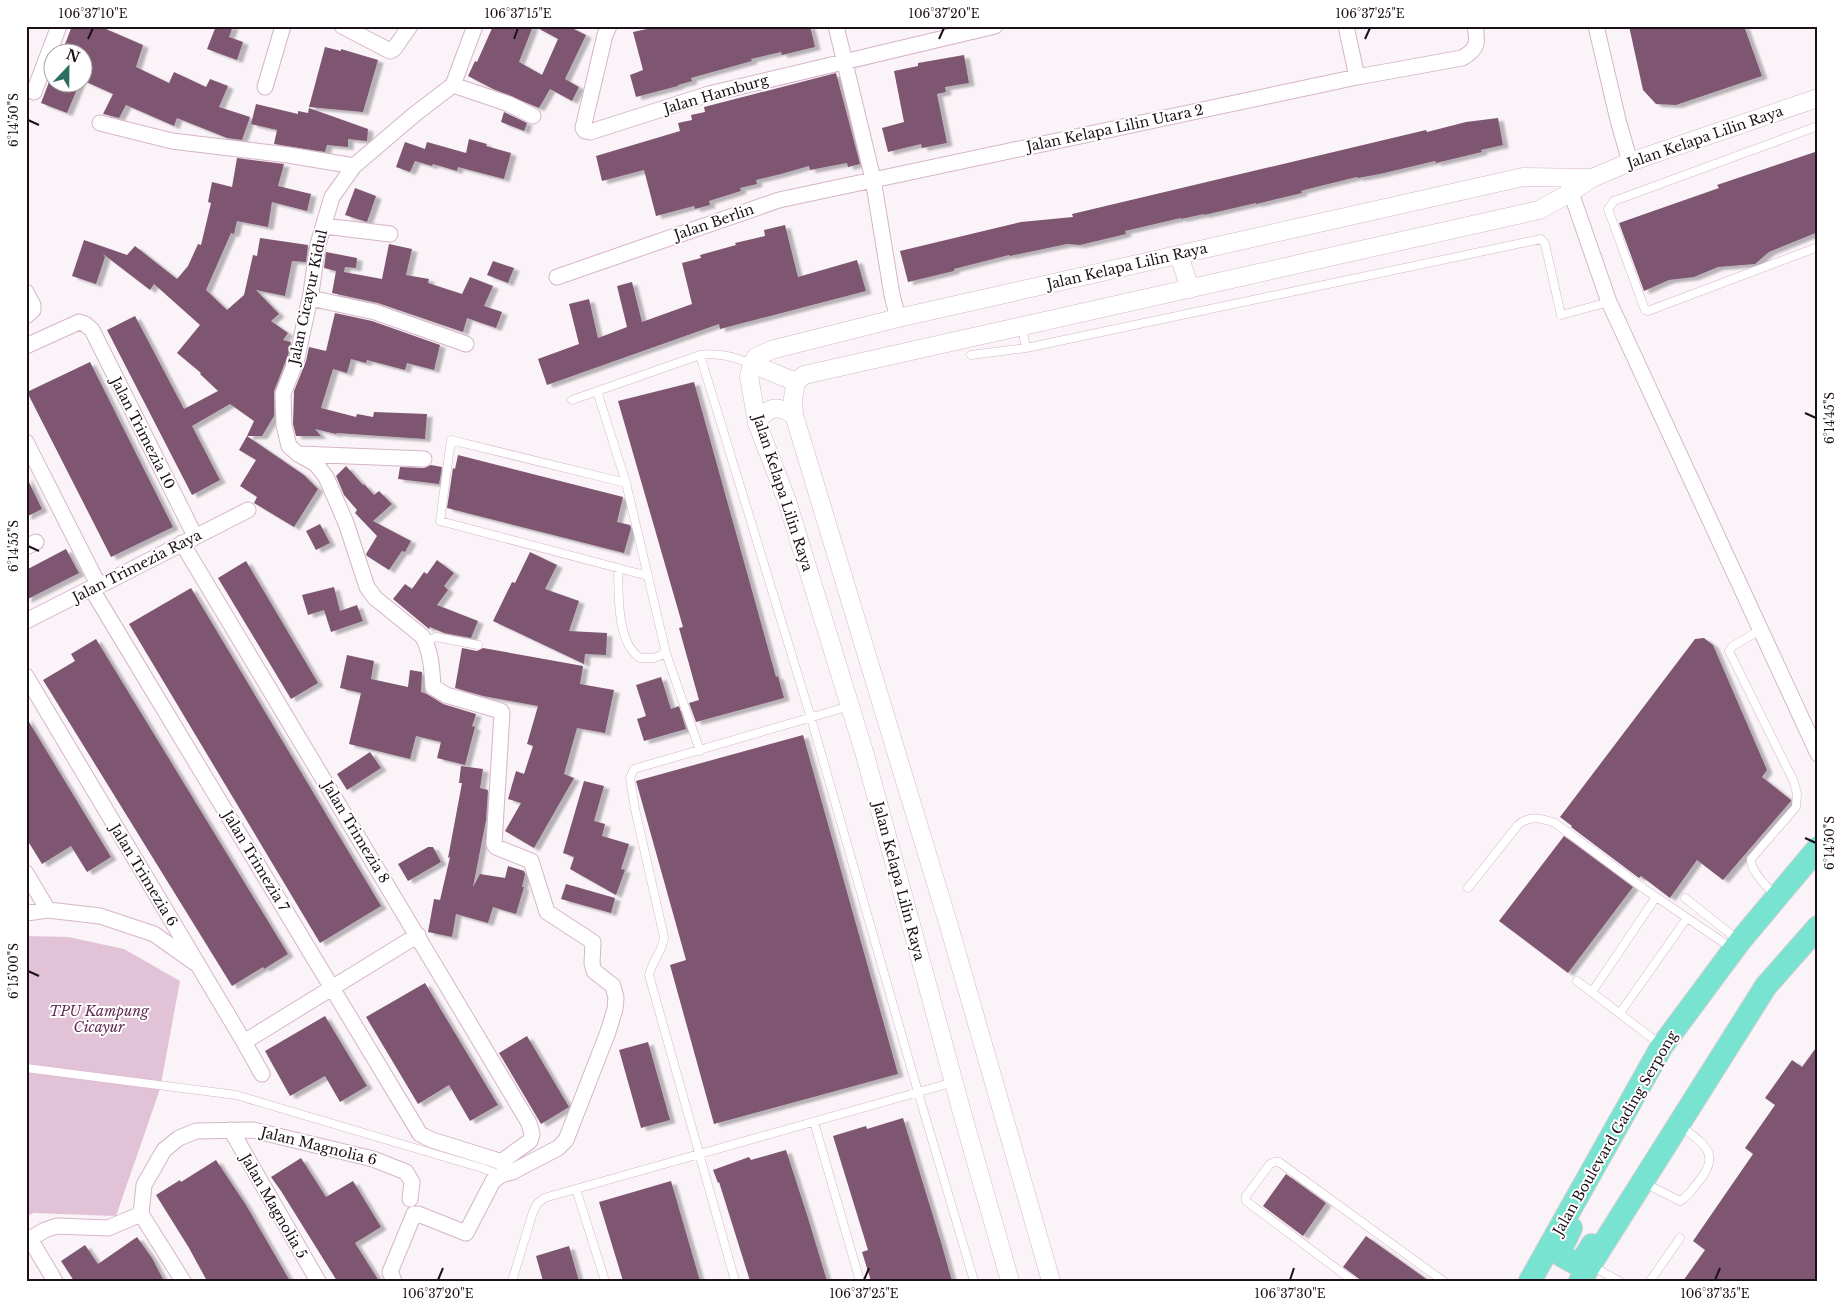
<svg xmlns="http://www.w3.org/2000/svg" width="1844" height="1307" font-family="'Libre Baskerville',serif">
	<style>
		.green { fill: #e1c2d6 }
		.building { fill: #7e5771; filter: url(#shadow) }
		.lines { fill: none; stroke-linecap: round; stroke-linejoin: round }
		.service-casing { stroke: #d7b4ca; stroke-width: 9 }
		.minor-casing { stroke: #d7b4ca; stroke-width: 17 }
		.tertiary-casing { stroke: #d7b4ca; stroke-width: 19 }
		.primary-casing { stroke: #d2cfd1; stroke-width: 24 }
		.service { stroke: #fff; stroke-width: 8 }
		.minor { stroke: #fff; stroke-width: 15 }
		.tertiary { stroke: #fff; stroke-width: 18 }
		.primary { stroke: #78e3d0; stroke-width: 22 }
		.ticks { fill: none; stroke: #1d1119; stroke-width: 2 }
		.labels { text-anchor: middle; stroke-width: 4; stroke-linejoin: round; paint-order: stroke }
		.street-label { font-size: 14px; fill: #1d1119; stroke: #fff }
		.park-label { font-size: 14px; font-style: italic; fill: #602b50; stroke: #fff }
		.neatline { fill: none; stroke: #1d1119; stroke-width: 2 }
		.ticks-label { font-size: 12px; text-anchor: middle; fill: #1d1119 }
	</style>
	<defs>
		<filter id="shadow"><feDropShadow dx="5.5" dy="3" stdDeviation="1" flood-color="#0004"/></filter>
	</defs>
	<rect width="100%" height="100%" fill="#faf3f7"/>
	<!-- green -->
	<path class="green" d="M26 936 68 937 124 949 180 981 160 1089 116 1216 34 1213 26 1216Z"/>
	<!-- building -->
	<path class="building" d="M72 26H99L143 45 136 67 169 83 174 72 206 87 210 79 228 86 219 107 250 117 242 140 227 138 177 118 174 126 126 105 119 118 103 114 113 94 82 80V52H62Z
		M216 26H233L229 37 243 42 237 60 207 49Z
		M493 26H533L519 62 542 75 558 39 534 26H568L586 35 565 79 579 87 572 101 550 89 539 108 493 89 468 76 475 61 477 62Z
		M646 26H810L815 47 782 55 781 52 751 59 752 61 691 78 692 81 678 85V86L636 97 630 75 643 70 633 32 647 29Z
		M1629 26H1744L1762 76 1676 105 1656 104 1643 90Z
		M325 47 341 51V49L378 60 363 112 309 107Z
		M964 55 969 83 945 87 946 92 937 94 947 143 922 148 921 144 888 152 882 128 904 122 894 71 918 66V63Z
		M836 73 860 164 848 167 847 163 810 170 809 166 781 174 756 180 757 184 740 188 741 191 709 201 710 205 695 209 694 206 656 216 644 170 602 181 596 156 680 131 678 123 692 120 691 115 705 112 704 107Z
		M49 82H80L67 113 41 103Z
		M256 104 298 114V111L308 113 309 108 368 129 367 141 348 139V147L327 145 325 152 274 144 277 130 251 124Z
		M504 112 527 123 524 131 501 122Z
		M1498 118 1503 145 1481 150 1482 152 1436 163 1435 161 1380 174 1358 178 1357 177 1312 188 1301 191 1302 193 1256 204V203L1204 215V214L1181 219V218L1125 231 1126 234 1080 245 1067 244 1010 256 1009 255 954 269V271L908 282 900 251 1021 222 1073 217 1072 214 1426 130 1427 132 1466 122Z
		M469 139 487 144 486 146 511 153 504 179 458 167 457 171 433 164 432 166 415 161 410 172 396 167 405 142 425 149 427 142 466 153Z
		M1818 151V232L1769 252 1755 264 1718 267 1694 277 1669 280 1644 291 1619 223 1719 188 1717 185Z
		M237 158 284 164 278 186 311 194 307 211 272 202 268 227 237 221 234 234 231 233 206 290 227 310 244 295 253 255 257 256 260 238 308 245 306 262 292 261 285 296 256 290 279 314 271 321 288 333 283 340 291 342 288 355 274 391V416L262 436H247L254 421 230 404 192 426 220 480 192 495 107 330 135 316 184 409 218 391 200 374 201 373 177 353 200 325 154 284 150 290 103 254 105 257 96 284 72 276 84 240 127 255 135 246 177 279 188 266 198 244 201 245 211 203 208 202 212 182 232 187Z
		M355 188 376 196 367 222 345 215Z
		M785 225 798 277 857 260 866 291 720 329 719 324 547 385 538 359 579 344 569 304 589 299 598 338 627 327 617 286 632 282 642 322 692 304 682 263 701 258 700 255 736 245 735 243 765 236 764 230Z
		M389 244 412 249 406 275 429 279 428 283 462 294 470 277 493 286 484 306 502 312 496 328 467 318 463 332 378 303 332 293 336 271 324 268 326 252 357 258 356 268 345 267 344 272 382 279Z
		M493 261 514 268 508 283 487 275Z
		M335 313 372 321 440 345 434 370 407 363 405 370 367 360 366 363 351 359 347 373 333 369 321 408 356 417 357 414 373 417 374 412 427 414 425 439 337 433 336 434 315 429 321 436H296L293 424 294 391 306 361 309 347 326 351Z
		M90 362 173 527 111 557 27 392Z
		M694 382 776 677 778 676 784 698 696 722 689 703 699 700 679 628 683 627 618 401Z
		M247 436 304 475 318 489 294 527 254 503 257 497 240 486 256 460 239 450Z
		M458 455 623 497 617 522 630 525 631 528 624 553 447 508 453 468 455 469Z
		M431 465 442 467 439 484 398 479 400 467 424 468Z
		M346 466 363 485 364 484 374 495 379 491 392 504 373 521 411 541 405 552 402 551 389 570 367 556 366 554 377 536 355 513 357 510 344 495 336 476Z
		M26 476 42 509 26 517Z
		M320 524 330 543 316 550 306 531Z
		M66 549 79 573 26 600V570Z
		M530 552 557 565 545 589 579 601 569 631 607 633 606 655 585 654 584 664 493 621 512 582 515 583Z
		M437 560 454 573 444 586 448 590 437 605 478 621 471 638 444 633 430 627 429 629 393 599 405 584 412 589 424 572 427 574Z
		M246 561 318 683 291 699 218 578Z
		M334 587 340 611 357 605 363 621 331 632 324 610 308 615 302 595Z
		M191 588 381 906 320 943 129 624Z
		M1704 638 1713 645 1767 770 1762 777 1791 800V801L1723 880 1697 860 1670 898 1641 876 1639 878 1571 827 1572 826 1560 817 1695 639Z
		M96 639 288 954 264 969 263 967 232 986 43 680 75 661 71 654Z
		M462 648 477 651 483 648 583 666 580 684 614 690 605 733 577 728 564 774 574 778 534 848 505 831 521 803 508 799 516 771 524 774 533 746 527 744 538 706 483 696 455 688Z
		M347 655 374 661 371 679 408 687 410 670 422 672 421 692 427 694 443 704 476 714 472 726 475 727 465 765 437 758 441 742 416 736 410 759 349 744 361 693 340 688Z
		M661 677 671 709 679 706 686 729 644 741 637 719 646 716 636 685Z
		M26 717 111 857 87 872 71 846 42 864 26 838Z
		M803 735 898 1074 714 1124 670 965 686 960 636 781Z
		M370 752 381 768 347 790 337 774Z
		M461 766 483 769 480 788 488 790 486 820 473 887 480 874 505 878 508 866 524 871 525 874 522 887H524L516 914 493 907 488 923 456 914 452 937 428 932 434 899 440 900 450 857 448 858 462 783H459Z
		M584 781 604 786 594 821 605 824 602 836 629 844 621 869 625 870 616 895 570 869 574 857 563 853Z
		M1564 836 1633 887 1568 973 1499 921Z
		M428 847H433L441 862 408 881 398 864Z
		M566 884 615 898 611 913 561 899Z
		M425 983 498 1105 470 1121 449 1085 418 1104 366 1017Z
		M325 1016 367 1086 340 1102 325 1076 290 1096 265 1051Z
		M527 1036 569 1107 541 1124 499 1053Z
		M648 1042 670 1120 641 1128 619 1050Z
		M1818 1045V1281H1683L1705 1250 1693 1241 1753 1154 1745 1148 1775 1105 1765 1098 1792 1060 1802 1067Z
		M903 1118 941 1242 952 1281H871L862 1252 868 1250 833 1136 866 1126 867 1129Z
		M786 1150 808 1218 827 1281H750L719 1182 718 1183 713 1170 749 1157 751 1160Z
		M301 1158 326 1197 353 1181 381 1227 355 1243 379 1281H337L281 1191 271 1177Z
		M216 1160 246 1205 290 1281H207L189 1248 156 1195 180 1180 181 1182Z
		M1286 1174 1326 1203 1303 1236 1263 1206Z
		M671 1181 700 1281H623L599 1202Z
		M1366 1236 1429 1281H1362L1343 1267Z
		M137 1237 152 1258 164 1281H74L61 1261 85 1245 98 1264Z
		M569 1246 579 1281H543L536 1256Z"/>
	<g class="lines">
		<!-- service casing -->
		<g class="service-casing">
			<path id="service" d="M1818 126 1614 201 1608 209 1645 310 1648 311 1818 247
				M1022 328 1026 348
				M700 355 811 718 918 1092 974 1281
				M971 355 1026 348 1541 239 1545 244 1561 315 1609 302
				M597 391 626 483 666 653 700 751
				M572 400 700 355C718 352 734 357 752 364
				M626 483 451 440 440 521 648 576
				M618 568C619 594 616 642 640 658H654L666 653
				M1760 630 1733 646 1729 651 1794 782 1797 794 1796 807 1751 859C1750 871 1768 887 1775 896
				M426 641 436 637 478 645
				M1468 888 1518 825C1530 815 1541 818 1555 823L1643 888 1733 949
				M1685 898 1738 940
				M1577 981 1661 1045
				M1592 992 1656 897
				M1620 1013 1687 918
				M26 1068 236 1095 482 1168 501 1175
				M814 1122 860 1281
				M1644 1183 1680 1201C1688 1197 1693 1188 1699 1181 1722 1153 1703 1144 1681 1126
				M576 1189 605 1281
				M1592 1266 1619 1281
				M512 1281 533 1212 537 1204 544 1198 954 1082
				M735 1281 649 975C652 961 663 951 664 937L635 809 630 778 634 769 850 706
				M1353 1281 1246 1201V1196L1270 1164 1275 1162H1279L1443 1281
				M1650 1281 1680 1238"/>
		</g>
		<!-- minor casing -->
		<g class="minor-casing">
			<path id="minor" d="M342 26 390 51 394 49 410 26
				M609 26 605 35 583 128 585 131 590 132 709 94 995 26
				M836 26 873 179 892 295 898 318
				M1346 26 1357 77
				M1596 26 1618 120 1630 162
				M453 85 509 104 533 116
				M265 87 283 26
				M34 92 59 26
				M100 123 172 141 288 155 354 166
				M1567 181 1609 302 1818 754
				M324 226 390 234
				M557 277 779 200 1357 77 1462 58C1478 49 1478 43 1475 26
				M26 292 33 305V310L26 316
				M310 298 375 312 466 344
				M26 346 79 322 85 324 92 330 195 536
				M26 442 99 586
				M300 454 424 459
				M26 547 36 542
				M91 588 420 1134 432 1140 493 1159 498 1161 505 1159 530 1141 532 1134 529 1123 182 543
				M26 621 91 588 99 586 248 510
				M26 676 244 1042 262 1074
				M26 873 48 910
				M26 913 48 910 100 916 154 934 195 963
				M244 1042 418 935
				M231 1130 318 1281
				M141 1214 183 1281
				M30 1239 55 1281
				M26 1241 45 1230 57 1226 108 1228 141 1214 144 1185 164 1150 179 1138 196 1131 253 1130 373 1159 406 1172 412 1182 410 1199
				M394 1281 390 1272 414 1214H418L466 1233 493 1181 501 1175 512 1172 558 1148 566 1140 608 1032 615 1009 616 998 613 986 594 971 592 963 593 942 547 912 531 861 496 847 494 844 502 713 501 711 446 695 433 687C432 670 431 650 422 636L375 598 367 587 346 523 326 477 316 464 298 454 289 446 284 425 283 394 297 358 311 293 318 244 332 197 354 166 415 114 453 85 475 26"/>
		</g>
		<!-- tertiary casing -->
		<g class="tertiary-casing">
			<path id="tertiary" d="M1179 255 1190 289
				M752 364 796 382
				M757 423C767 406 777 405 794 415
				M1010 1281 961 1109 865 755 787 501 757 423 749 376 752 364 756 357 771 350 898 318 1523 177 1592 178
				M1051 1281 949 926 794 415 793 398 796 382 804 375 1539 210 1570 193 1592 178 1630 162 1818 98"/>
		</g>
		<!-- primary casing -->
		<g class="primary-casing">
			<path id="primary" d="M1571 1228 1560 1251 1562 1256 1577 1264 1581 1263 1592 1245
				M1530 1281 1662 1046 1740 941 1818 848
				M1580 1281 1766 986 1818 927"/>
		</g>
		<!-- service -->
		<use href="#service" class="service"/>
		<!-- minor -->
		<use href="#minor" class="minor"/>
		<!-- tertiary -->
		<use href="#tertiary" class="tertiary"/>
		<!-- primary -->
		<use href="#primary" class="primary"/>
	</g>
	<!-- ticks -->
	<path class="ticks" d="M88 39 93 28M514 39 518 28M939 39 944 28M1365 39 1370 28M28 120 39 125M1805 413 1816 418M28 546 39 551M1805 838 1816 843M28 971 39 976M438 1280 443 1268M864 1280 869 1268M1290 1280 1294 1268M1715 1280 1720 1268"/>
	<g class="labels">
		<!-- street labels -->
		<g class="street-label">
			<text transform="translate(716 94) rotate(-16)" y="5">Jalan Hamburg</text>
			<text transform="translate(1115 128) rotate(-12)" y="5">Jalan Kelapa Lilin Utara 2</text>
			<text transform="translate(1705 137) rotate(-19)" y="5">Jalan Kelapa Lilin Raya</text>
			<text transform="translate(714 222) rotate(-19)" y="5">Jalan Berlin</text>
			<text transform="translate(1127 266) rotate(-13)" y="5">Jalan Kelapa Lilin Raya</text>
			<text transform="translate(308 297) rotate(-78)" y="5">Jalan Cicayur Kidul</text>
			<text transform="translate(143 433) rotate(63)" y="5">Jalan Trimezia 10</text>
			<text transform="translate(783 493) rotate(72)" y="5">Jalan Kelapa Lilin Raya</text>
			<text transform="translate(137 566) rotate(-27)" y="5">Jalan Trimezia Raya</text>
			<text transform="translate(356 832) rotate(59)" y="5">Jalan Trimezia 8</text>
			<text transform="translate(256 861) rotate(59)" y="5">Jalan Trimezia 7</text>
			<text transform="translate(144 875) rotate(59)" y="5">Jalan Trimezia 6</text>
			<text transform="translate(899 881) rotate(75)" y="5">Jalan Kelapa Lilin Raya</text>
			<text transform="translate(1615 1133) rotate(-60)" y="5">Jalan Boulevard Gading Serpong</text>
			<text transform="translate(319 1146) rotate(14)" y="5">Jalan Magnolia 6</text>
			<text transform="translate(274 1206) rotate(60)" y="5">Jalan Magnolia 5</text>
		</g>
		<!-- park labels -->
		<g class="park-label">
			<text x="99" y="1016">TPU Kampung<tspan x="99" dy="16">Cicayur</tspan></text>
		</g>
	</g>
	<!-- border -->
	<rect width="1844" height="1307" fill="none" stroke="#ffffff" stroke-width="55"/>
	<!-- north arrow -->
	<g transform="translate(68 68) rotate(22)"><circle r="24" fill="#ffffff" stroke="#a5a0a3"/>
	<path d="M0-4L9 19L0 12L-9 19Z" fill="#2c6f5f"/>
	<text y="-8" font-size="14" font-weight="bold" text-anchor="middle" fill="#1d1119">N</text>
	</g>
	<rect x="28" y="28" width="1788" height="1252" class="neatline"/>
	<g class="ticks-label">
		<text x="93" y="18">106°37'10"E</text>
		<text x="518" y="18">106°37'15"E</text>
		<text x="944" y="18">106°37'20"E</text>
		<text x="1370" y="18">106°37'25"E</text>
		<text transform="translate(14 120) rotate(-90)" y="4">6°14'50"S</text>
		<text transform="translate(1830 418) rotate(-90)" y="4">6°14'45"S</text>
		<text transform="translate(14 546) rotate(-90)" y="4">6°14'55"S</text>
		<text transform="translate(1830 843) rotate(-90)" y="4">6°14'50"S</text>
		<text transform="translate(14 971) rotate(-90)" y="4">6°15'00"S</text>
		<text x="438" y="1298">106°37'20"E</text>
		<text x="864" y="1298">106°37'25"E</text>
		<text x="1290" y="1298">106°37'30"E</text>
		<text x="1715" y="1298">106°37'35"E</text>
	</g>
</svg>
